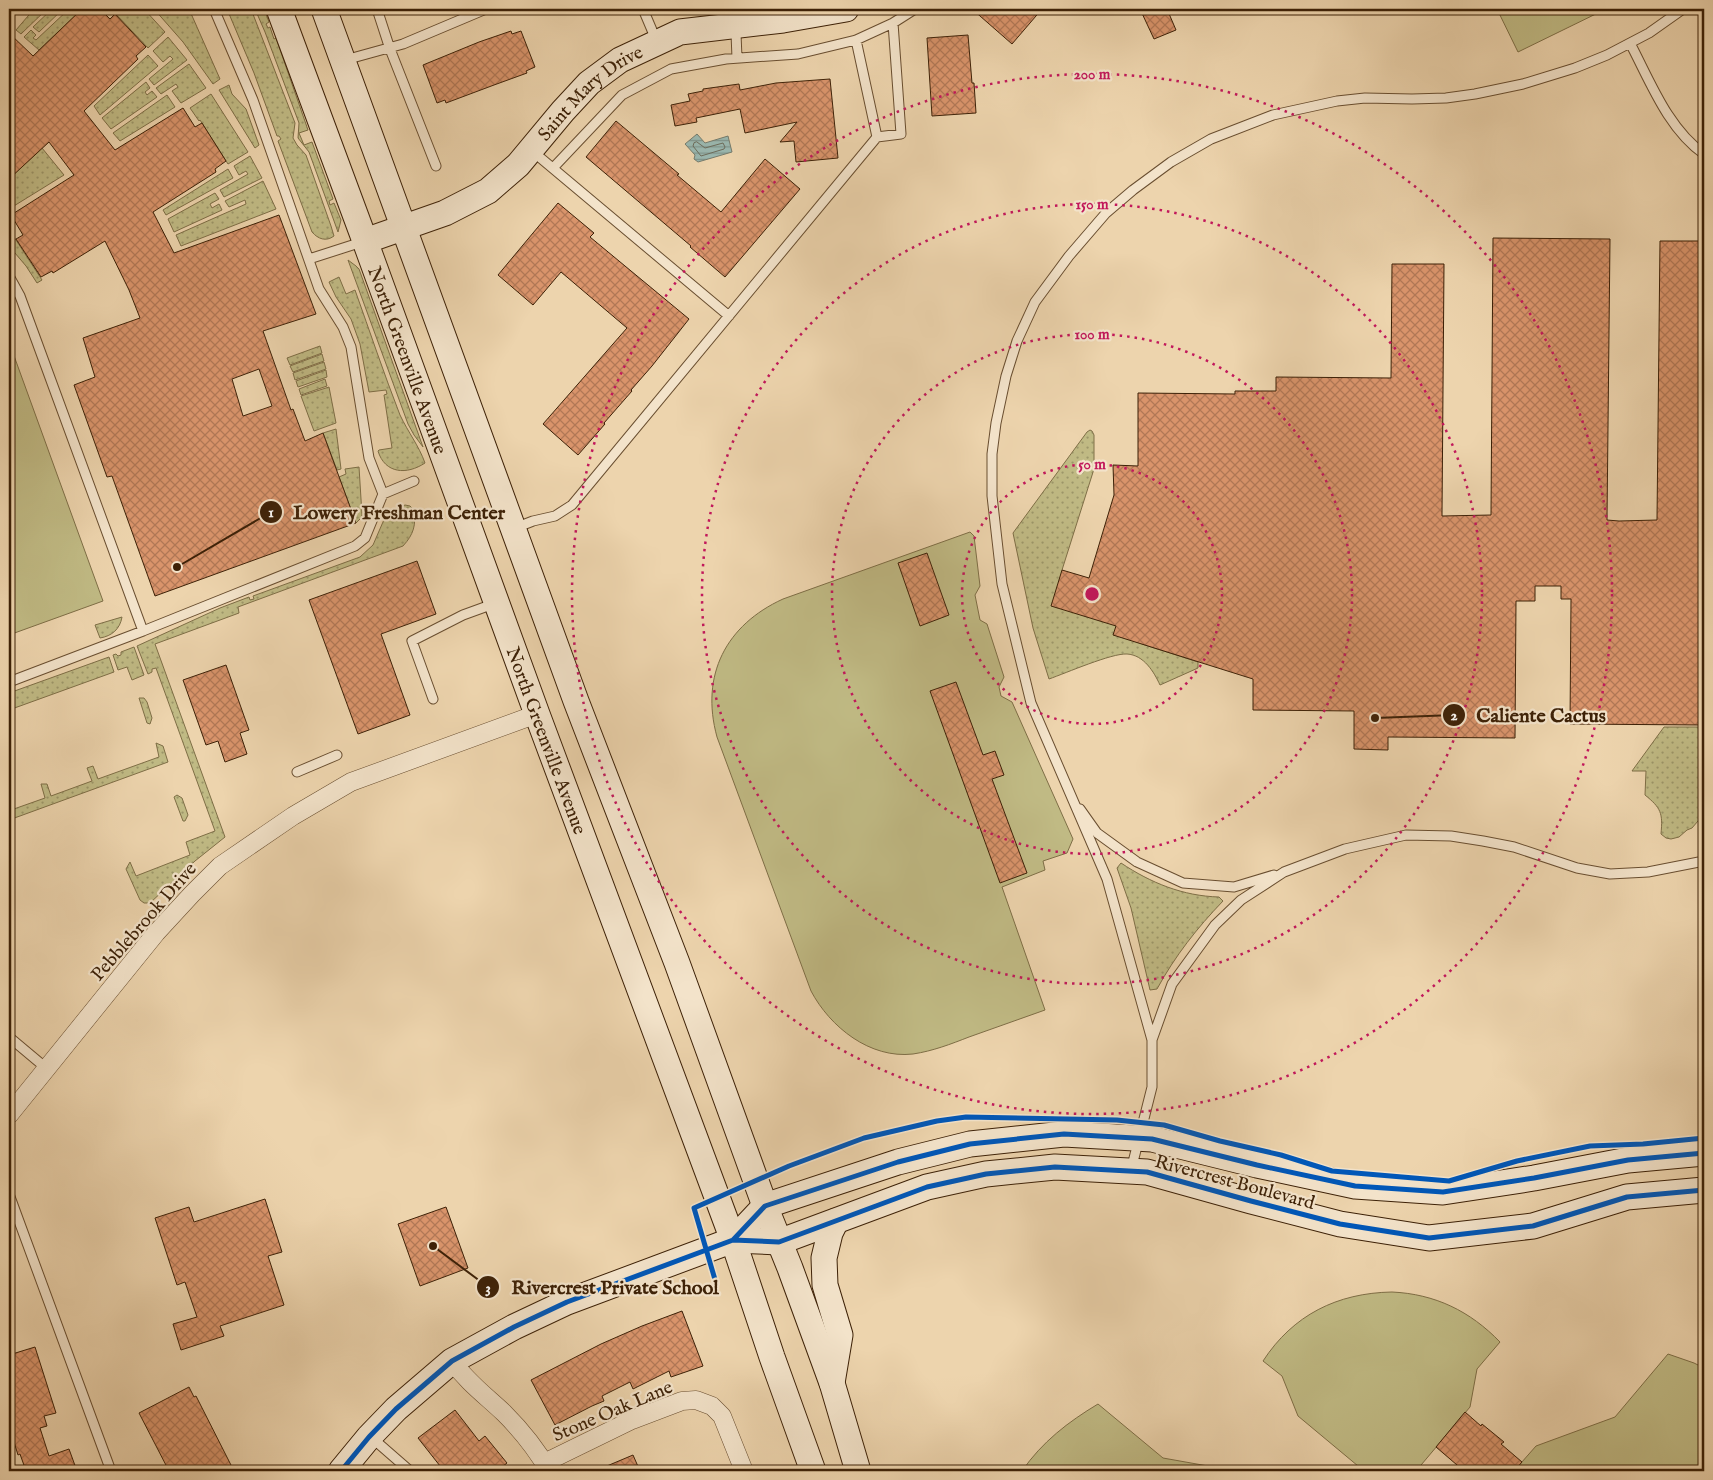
<svg xmlns="http://www.w3.org/2000/svg" width="1713" height="1480" font-family="'IM FELL English',serif">
	<style>
		.green { fill: url(#green-dots); stroke: #7e6e46 }
		.pitch { fill: #c0ba84; stroke: #7e6e46 }
		.water { fill: url(#water-rules); stroke: #757b6c }
		.lines { fill: none; stroke-linecap: round; stroke-linejoin: round }
		.shore { stroke: #6c6c5b; stroke-width: 1 }
		.building { fill: url(#building-cross-hatch); stroke: #3d2107; fill-rule: evenodd }
		.lane-casing { stroke: #694e30; stroke-width: 11 }
		.street-casing { stroke: #694e30; stroke-width: 19 }
		.secondary-casing { stroke: #3d2107; stroke-width: 27 }
		.lane { stroke: #f3e3ca; stroke-width: 9 }
		.street { stroke: #f3e3ca; stroke-width: 18 }
		.secondary { stroke: #f3e3ca; stroke-width: 25 }
		.cycleway-casing { stroke: #f3e3ca; stroke-width: 8 }
		.cycleway { stroke: #0057b8; stroke-width: 5 }
		.ring { fill: none; stroke: #c2185b; stroke-width: 2.5; stroke-dasharray: 2.5 5 }
		.labels { text-anchor: middle; stroke-width: 4.5; stroke-linejoin: round; paint-order: stroke }
		.street-label { font-size: 19px; fill: #3d2107; stroke: #f3e3ca }
		.centre { fill: #c2185b; stroke: #f3e3ca; stroke-width: 2.5 }
		.ring-label { font-size: 15px; text-anchor: middle; font-weight: bold; fill: #c2185b; stroke: #f3e3ca; stroke-width: 4.5; stroke-linejoin: round; paint-order: stroke }
		.leader { fill: none; stroke: #3d2107; stroke-width: 2 }
		.callout-dot { fill: #3d2107; stroke: #f3e3ca; stroke-width: 2 }
		.mark-label { font-size: 15px; text-anchor: middle; font-weight: bold; fill: #fff }
		.callout-label { font-size: 20px; text-anchor: middle; font-weight: bold; fill: #3d2107; stroke: #f3e3ca; stroke-width: 4.5; stroke-linejoin: round; paint-order: stroke }
	</style>
	<defs>
		<pattern id="green-dots" width="8" height="8" patternUnits="userSpaceOnUse" patternTransform="scale(1.25)"><rect width="8" height="8" fill="#c0ba84"/><path d="M2 2h.1M6 6h.1" fill="none" stroke="#9d976a" stroke-width="1.8" stroke-linecap="round"/></pattern>
		<pattern id="water-rules" width="6" height="5" patternUnits="userSpaceOnUse" patternTransform="scale(1.25)"><rect width="6" height="5" fill="#9ab7af"/><path d="M0 2.5h6" fill="none" stroke="#7f948c"/></pattern>
		<pattern id="building-cross-hatch" width="8" height="8" patternUnits="userSpaceOnUse" patternTransform="scale(1.25)"><rect width="8" height="8" fill="#d9946b"/><path d="M0 0l8 8M0 8l8-8" fill="none" stroke="#b17856"/></pattern>
	</defs>
	<rect width="100%" height="100%" fill="#edd4ad"/>
	<filter id="stains"><feTurbulence type="fractalNoise" baseFrequency=".004" numOctaves="4"/><feColorMatrix values="0 0 0 0 .2 0 0 0 0 .09 0 0 0 0 .02 0 0 0 .5 -.17"/></filter>
	<radialGradient id="worn" r=".72"><stop offset=".6" stop-color="#630" stop-opacity="0"/><stop offset="1" stop-color="#630" stop-opacity=".3"/></radialGradient>
	<!-- green -->
	<path class="green" d="M34 9H47L21 34 16 30Z
		M52 9H63L39 32 33 27Z
		M69 9H82L39 50 24 37 31 30 36 35 33 38 36 40Z
		M108 9H144L165 32 148 48 113 11 111 12Z
		M154 9H189L220 79 213 84 183 42Z
		M227 9H251L295 123 293 138 297 145 306 155 331 226 334 236C326 242 318 239 312 232L278 141 281 139 279 136H277L254 73Z
		M255 9H264L269 22 266 24 268 28 270 27 274 39 276 38 308 130 299 133 304 145 312 142 333 199 329 201 330 205 334 203 341 220 338 232 309 152 298 138 299 123 265 32Z
		M168 37 187 60 154 85 149 79 173 59 170 56 163 62 153 51Z
		M148 55 158 66 100 115 94 106Z
		M189 64 206 88 181 103 172 91 178 87 176 84 161 94 156 88Z
		M146 82 150 88 145 92 147 95 152 91 157 97 111 129 102 118Z
		M229 85 232 94 246 109 259 145 255 148 219 90Z
		M211 94 248 152 228 164 200 120 199 121 190 108Z
		M167 95 175 107 120 141 113 133Z
		M42 148 64 175 9 209V179Z
		M250 156 262 178 224 197 220 190 248 174 246 171 239 175 234 166Z
		M228 169 233 178 166 215 163 210Z
		M263 181 276 209 181 246 176 235 246 204 245 200 229 207 225 201Z
		M215 193 219 199 210 204 212 208 219 204 222 210 174 232 168 219Z
		M14 237 42 280 37 283 26 266 9 246V241Z
		M348 260 356 266 359 269 423 447 414 435 408 424Z
		M339 277 346 294 355 290C370 332 384 374 400 415 408 432 419 446 425 463 407 475 385 474 378 451L379 450 392 448 384 395 387 394 386 390 369 392 360 344 351 319 336 297 329 282Z
		M320 346 322 353 290 365 287 358Z
		M322 354 324 361 293 372 290 366Z
		M324 362 326 369 295 380 293 373Z
		M326 370 327 377 298 387 296 381Z
		M325 379 327 386 301 395 299 389Z
		M329 387 336 423 314 431 301 396Z
		M336 429 341 469 337 470 323 433Z
		M1090 430 1092 431 1094 435V469L1062 570 1116 626 1142 644 1198 662V668L1160 685C1154 672 1144 655 1127 654 1112 653 1066 673 1049 679L1033 628 1013 533 1087 432Z
		M359 467 362 515 361 518 356 523 339 477 346 474 345 469Z
		M405 505 410 506 414 510C416 525 414 534 403 546L238 607 239 613 155 644 225 837 195 861 150 903H144L140 900 126 869 130 862 136 876 190 855 186 842 215 831 156 668 152 669V672L148 674 137 646 220 608 249 597 250 600 254 599 253 596 360 557 373 545 386 515 393 510Z
		M122 617C120 629 112 636 100 638L95 625Z
		M134 647 144 675 132 680 127 667 118 670 113 655 116 654 118 656 121 655V652Z
		M109 657 114 672 9 710V693Z
		M139 698H144L147 702 152 718 150 724 147 723Z
		M1664 727H1704V814L1692 828 1687 830 1679 837 1671 839 1666 838 1661 834C1663 813 1661 808 1645 795L1646 771H1632Z
		M156 743 163 746 168 762 9 820V804L11 810 45 798 41 784H47L51 796 92 781 87 768 93 766 98 779 159 757Z
		M177 795 182 798 188 815 185 821H183L174 797Z
		M1121 863C1151 883 1183 896 1219 897L1223 901C1197 928 1175 956 1157 989L1150 990 1131 908 1117 868Z"/>
	<!-- pitch -->
	<path class="pitch" d="M1497 9H1606L1518 52Z
		M9 342 103 601 9 635Z
		M970 532 974 536 980 586 975 595 980 620 987 624 1004 677 999 687 1001 696 1012 702 1073 839 1067 853 1043 861 1045 870 1002 887 1045 1010C1020 1019 994 1028 969 1037 951 1044 933 1051 913 1054 870 1059 830 1027 811 991L717 737C700 675 726 625 783 599Z
		M1392 1292C1435 1294 1470 1311 1500 1342L1477 1369 1470 1407 1416 1471H1364L1298 1416 1282 1376 1263 1361C1293 1315 1337 1293 1392 1292Z
		M1668 1354 1694 1363 1704 1368V1471H1514L1536 1446 1615 1417Z
		M1098 1404 1163 1458 1236 1471H1022C1042 1442 1068 1422 1098 1404Z"/>
	<!-- water -->
	<path class="water" d="M697 134 705 143 728 136 732 152 698 162 694 159 695 155 685 144Z"/>
	<g class="lines">
		<!-- shore -->
		<path class="shore" d="M697 142 705 148 723 143 725 147 724 149 701 156 693 146 694 143Z"/>
	</g>
	<!-- building -->
	<path class="building" d="M82 9H100L110 19 115 14 146 47 136 56 138 59 84 111 115 150 183 108 195 127 202 123 226 161 215 169 216 172 153 212 174 253 279 215 316 314 263 331 291 410 293 409 305 441 323 433 356 523 155 596 112 476 107 477 74 385 95 377 83 338 140 318 129 290 105 241 53 273 52 271 41 277 16 239 23 235 11 215 74 175 49 142 9 179V33L33 56ZM259 369 272 406 243 416 232 379Z
		M972 9H1042L1012 44Z
		M1140 9H1167L1176 30 1154 39Z
		M511 31 512 34 521 31 535 67 526 71 527 73 494 85 446 103 445 100 437 103 423 65 479 42Z
		M968 35 972 83H974L976 113 932 116 927 38Z
		M830 79 838 158 796 162 794 141 780 142 797 122 745 133 740 109 696 118 697 122 675 126 671 105 690 101 688 94 703 91V89L739 84 740 90 776 83Z
		M616 121 679 174 677 175 721 212 765 159 800 189 725 277 690 247 691 246 586 157Z
		M558 203 594 233 590 237 689 319 652 366 631 390 632 391 604 423 605 424 578 455 543 424 627 328 561 272 533 305 498 275Z
		M1493 238 1610 239 1607 520 1619 521 1657 520 1660 241H1704V725L1570 724 1571 599H1561V586H1535V601H1516L1515 738 1388 737V750L1354 749V711L1253 710V679L1113 635 1116 626 1051 606 1062 570 1089 578 1114 495 1113 465 1138 466V393L1235 394V391H1276V377L1391 378 1392 264H1444L1442 516 1491 515Z
		M927 553 949 615 920 626 898 563Z
		M417 561 436 614 381 634 410 715 358 734 309 600Z
		M226 665 249 730 240 733 247 754 225 762 218 741 206 745 183 680Z
		M956 682 983 755 995 751 1004 775 992 779 1027 873 1000 883 930 691Z
		M265 1199 282 1252 268 1256 284 1305 220 1326 224 1336 181 1350 173 1324 197 1317 185 1282 177 1285 155 1218 189 1207 194 1222Z
		M446 1207 468 1268 420 1286 398 1224Z
		M682 1311 703 1366 671 1377 669 1371 633 1389 630 1382 602 1396 604 1401 592 1406 555 1425 531 1380 601 1344 642 1326Z
		M35 1347 56 1413 44 1416 47 1426 40 1428 49 1456 69 1449 77 1471H26L20 1454 18 1455 14 1442 12 1443 9 1434V1355Z
		M189 1387 194 1397 196 1396 234 1471H169L139 1413Z
		M455 1410 479 1441 485 1436 507 1463 497 1471H444L418 1438Z
		M1465 1412 1481 1426 1482 1424 1504 1442 1501 1444 1522 1462 1514 1471H1464L1436 1447Z
		M633 1455 640 1471H595Z"/>
	<g class="lines">
		<!-- lane casing -->
		<g class="lane-casing">
			<path id="lane" d="M214 9 253 100 319 289 343 327 351 347 369 458 383 494
				M377 9 390 49 436 166
				M643 9 657 42
				M735 9 737 58
				M1630 43C1650 81 1668 129 1704 154
				M345 60 403 44 486 9
				M877 137 901 134 893 23
				M531 150 729 316
				M553 168 622 95 671 69 726 59 798 54 856 40 893 23 915 9
				M309 259 365 241
				M9 276 20 296 143 631 355 546 365 538 383 494 414 481
				M515 528 533 521 555 516 572 505 877 137 856 40
				M9 682 143 631
				M433 699 412 641 463 615 496 603
				M297 772 337 755
				M1080 809 1097 833 1137 862 1183 883 1234 887 1274 875
				M9 1037 46 1068
				M1152 1040 1107 879 1031 703 1002 584 992 496V454L996 423 1006 376 1017 341 1035 302 1069 256 1106 213 1133 190 1171 162 1211 139 1273 115 1337 101 1365 98 1412 99 1446 98 1475 94 1523 84 1575 68 1607 55 1649 33 1683 9
				M1131 1170 1152 1087V1040L1172 984 1215 925 1241 900 1284 872 1345 849 1406 835 1451 836 1483 841 1514 847 1577 868 1610 874 1648 872 1704 861
				M9 1194 111 1471
				M371 1437 410 1471"/>
		</g>
		<!-- street casing -->
		<g class="street-casing">
			<path id="street" d="M9 1115 156 933 192 894 220 866 293 816 351 782 537 714
				M452 1361C467 1382 486 1396 504 1413 521 1430 537 1450 549 1471
				M544 1463 632 1420 682 1401 696 1400 712 1406 722 1416 744 1471"/>
		</g>
		<!-- secondary casing -->
		<g class="secondary-casing">
			<g id="secondary">
				<path id="s1" d="M279 9 365 241 537 714 733 1240 772 1357 813 1471"/>
				<path d="M324 9 576 701 677 963 765 1206 790 1268 832 1383 858 1471"/>
				<path id="s2" d="M365 241 445 213 488 191 518 165 563 111 589 83 620 60 680 32 783 20 846 9"/>
				<path d="M733 1240 765 1206 898 1162 970 1144 1064 1134 1152 1139 1257 1165 1355 1186 1443 1192 1534 1178 1628 1160 1704 1153"/>
				<path d="M832 1383 840 1335 825 1285 824 1258 830 1233 836 1221"/>
				<path d="M341 1471 369 1437 396 1409 452 1361 514 1327 567 1302 733 1240 779 1242 927 1187 986 1174 1055 1167 1147 1172 1251 1201 1340 1224 1429 1238 1533 1226 1627 1197 1704 1190"/>
			</g>
		</g>
		<!-- lane -->
		<use href="#lane" class="lane"/>
		<!-- street -->
		<use href="#street" class="street"/>
		<!-- secondary -->
		<use href="#secondary" class="secondary"/>
		<!-- cycleway casing -->
		<g class="cycleway-casing">
			<path id="cycleway" d="M733 1240 765 1206 898 1162 970 1144 1064 1134 1152 1139 1257 1165 1355 1186 1443 1192 1534 1178 1628 1160 1704 1153
				M716 1283 694 1208 789 1166 864 1138 937 1121 966 1117 1117 1120 1164 1125 1220 1141 1281 1155 1332 1171 1449 1181 1517 1161 1590 1146 1643 1144 1704 1138
				M341 1471 369 1437 396 1409 452 1361 514 1327 567 1302 733 1240 779 1242 927 1187 986 1174 1055 1167 1147 1172 1251 1201 1340 1224 1429 1238 1533 1226 1627 1197 1704 1190"/>
		</g>
		<!-- cycleway -->
		<use href="#cycleway" class="cycleway"/>
	</g>
	<!-- distance rings -->
	<g class="ring">
		<circle cx="1092" cy="594" r="130"/>
		<circle cx="1092" cy="594" r="260"/>
		<circle cx="1092" cy="594" r="390"/>
		<circle cx="1092" cy="594" r="520"/>
	</g>
	<g class="labels">
		<!-- street labels -->
		<g class="street-label">
			<text dy="7" stroke="none"><textPath href="#s2" startOffset="276">Saint Mary Drive</textPath></text>
			<text dy="7" stroke="none"><textPath href="#s1" startOffset="374">North Greenville Avenue</textPath></text>
			<text dy="7" stroke="none"><textPath href="#s1" startOffset="779">North Greenville Avenue</textPath></text>
			<text transform="translate(143 921) rotate(-49)" y="7">Pebblebrook Drive</text>
			<text transform="translate(1235 1181) rotate(15)" y="7">Rivercrest Boulevard</text>
			<text transform="translate(612 1410) rotate(-23)" y="7">Stone Oak Lane</text>
		</g>
	</g>
	<circle cx="1092" cy="594" r="8" class="centre"/>
	<g class="ring-label">
		<text x="1092" y="79">200 m</text>
		<text x="1092" y="209">150 m</text>
		<text x="1092" y="339">100 m</text>
		<text x="1092" y="469">50 m</text>
	</g>
	<!-- callouts -->
	<path class="leader" d="M177 567L271 512M1375 718L1454 715M433 1246L488 1287"/>
	<g class="callout-dot">
		<circle cx="177" cy="567" r="5"/>
		<circle cx="1375" cy="718" r="5"/>
		<circle cx="433" cy="1246" r="5"/>
		<circle cx="271" cy="512" r="12"/>
		<circle cx="1454" cy="715" r="12"/>
		<circle cx="488" cy="1287" r="12"/>
	</g>
	<g class="mark-label">
		<text x="271" y="517">1</text>
		<text x="1454" y="720">2</text>
		<text x="488" y="1293">3</text>
	</g>
	<g class="callout-label">
		<text x="399" y="519">Lowery Freshman Center</text>
		<text x="1541" y="722">Caliente Cactus</text>
		<text x="615" y="1294">Rivercrest Private School</text>
	</g>
	<!-- margin -->
	<rect width="1713" height="1480" fill="none" stroke="#edd4ad" stroke-width="30"/>
	<rect x="10" y="10" width="1693" height="1460" fill="none" stroke="#3d2107" stroke-width="2.5"/>
	<rect x="15" y="15" width="1683" height="1450" fill="none" stroke="#3d2107"/>
	<rect width="100%" height="100%" filter="url(#stains)"/>
	<rect width="100%" height="100%" fill="url(#worn)"/>
</svg>
